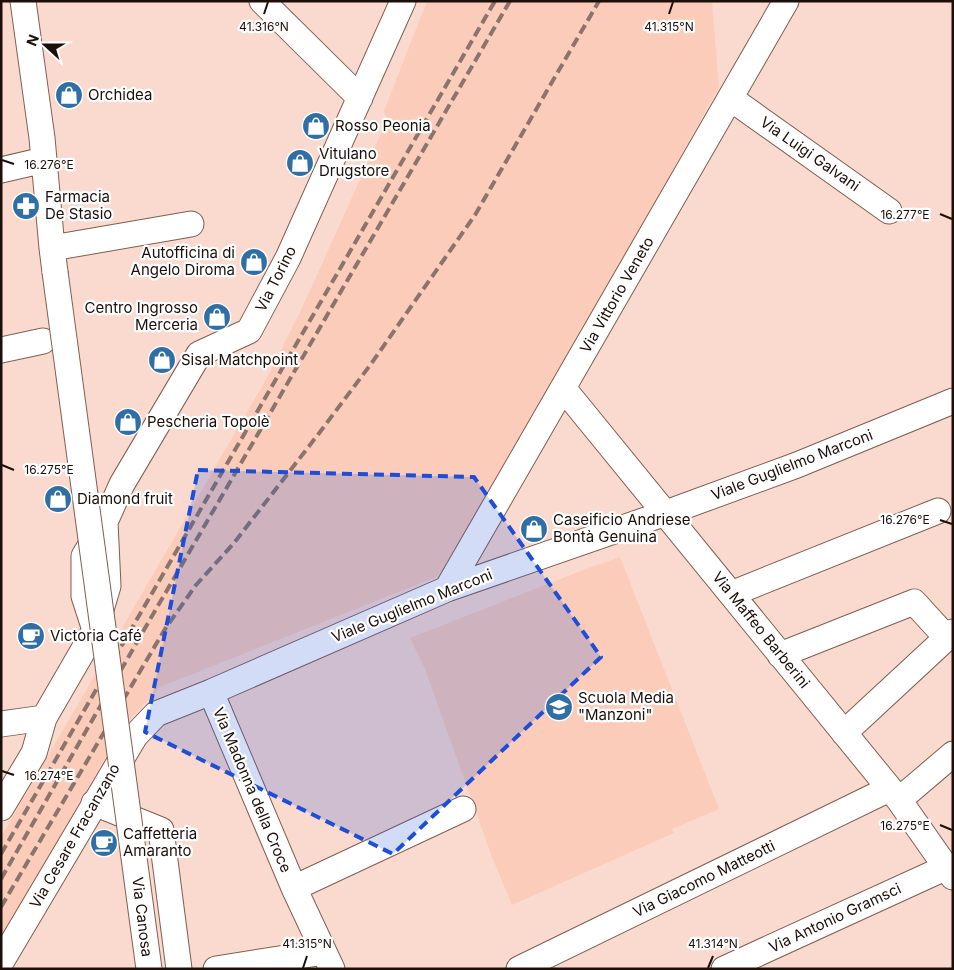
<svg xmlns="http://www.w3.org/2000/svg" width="954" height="970" font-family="Inter,sans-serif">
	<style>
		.built { fill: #fbccba }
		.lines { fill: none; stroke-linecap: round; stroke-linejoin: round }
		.minor-casing { stroke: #805e51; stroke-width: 27 }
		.minor { stroke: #fff; stroke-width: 25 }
		.rail { stroke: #8a746c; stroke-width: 4; stroke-dasharray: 10 5; stroke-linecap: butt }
		.minor-bridge-casing { stroke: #805e51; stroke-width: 27; stroke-linecap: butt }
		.minor-bridge { stroke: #fff; stroke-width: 25 }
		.marked { fill: #1d4ed8; fill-opacity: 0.2; stroke: #1d4ed8; stroke-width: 4; stroke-dasharray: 10 6; stroke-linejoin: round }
		.ticks { fill: none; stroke: #1c0f0a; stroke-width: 2 }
		.labels { text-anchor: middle; stroke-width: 4.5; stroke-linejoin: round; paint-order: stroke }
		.poi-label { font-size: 15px; fill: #1c0f0a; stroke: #fff; text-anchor: start }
		.street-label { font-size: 15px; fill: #1c0f0a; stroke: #fff }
		.ticks-label { font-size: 12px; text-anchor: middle; fill: #1c0f0a; stroke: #fff; stroke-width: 4.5; stroke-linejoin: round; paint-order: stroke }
	</style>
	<rect width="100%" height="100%" fill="#fadacf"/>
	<!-- built -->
	<path class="built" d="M427 1H712L719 87 457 557 436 577 160 687 124 726 1 939V837L269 374 302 308 387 120 384 111Z
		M620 557 719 809 672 829 674 833 512 905 492 857 425 669 410 638 586 569Z"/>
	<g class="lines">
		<!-- minor casing -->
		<g class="minor-casing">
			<path id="minor" d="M23 1 42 138 52 248 55 272
				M262 1 360 98
				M730 98 889 211
				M1 170 44 160
				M52 248 191 224
				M1 350 43 341
				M563 388 899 800 953 877
				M447 589 786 1
				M731 594 938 511
				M95 630 84 596V556L105 522 122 484 199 354 249 331 288 258 403 1
				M780 655 914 602 947 638
				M211 692 294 888 332 969
				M1 724 44 718
				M844 733 953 632
				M899 800 953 754
				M94 803 161 830 179 969
				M1 808 34 753 44 718 95 630 108 586 105 522
				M294 888 463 809
				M1 962 135 736 156 714 211 692 447 589 666 513 797 465 953 401
				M216 969 324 952
				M519 969 889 789
				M724 969 947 867"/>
		</g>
		<!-- minor -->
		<use href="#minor" class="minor"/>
		<!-- rail -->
		<path class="rail" d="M1 854 495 1
			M1 879 152 616 510 1
			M1 907 165 629 196 585 234 543 320 432 371 364 475 215 599 1"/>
		<!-- minor-bridge casing -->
		<g class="minor-bridge-casing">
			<path id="minor-bridge" d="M55 272 149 969"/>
		</g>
		<!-- minor-bridge -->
		<use href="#minor-bridge" class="minor-bridge"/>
	</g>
	<!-- marked area -->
	<path class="marked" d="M198 470 474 477 601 657 393 854 145 732Z"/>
	<!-- ticks -->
	<path class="ticks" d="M264 14 268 2M669 14 673 2M2 160 14 164M940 214 952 219M2 465 14 470M940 520 952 524M2 771 14 775M940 825 952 830M303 968 307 956M708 968 713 956"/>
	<!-- icons -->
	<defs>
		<g id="shop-disc" transform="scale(1.4375)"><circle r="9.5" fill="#306fa6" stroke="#fff"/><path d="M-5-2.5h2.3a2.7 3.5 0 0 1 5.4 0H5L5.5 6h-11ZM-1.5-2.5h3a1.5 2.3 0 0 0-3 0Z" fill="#fff"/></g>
		<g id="pharmacy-disc" transform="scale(1.4375)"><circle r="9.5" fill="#306fa6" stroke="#fff"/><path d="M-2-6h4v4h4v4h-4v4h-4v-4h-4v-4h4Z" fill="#fff"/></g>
		<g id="cafe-disc" transform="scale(1.4375)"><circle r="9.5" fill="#306fa6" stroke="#fff"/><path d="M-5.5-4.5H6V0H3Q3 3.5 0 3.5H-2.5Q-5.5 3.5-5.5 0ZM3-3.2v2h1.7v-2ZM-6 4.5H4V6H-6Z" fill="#fff"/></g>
		<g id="school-disc" transform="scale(1.4375)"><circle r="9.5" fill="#306fa6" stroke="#fff"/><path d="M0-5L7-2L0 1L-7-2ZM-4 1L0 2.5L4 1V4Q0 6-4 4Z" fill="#fff"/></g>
	</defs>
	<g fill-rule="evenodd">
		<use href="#shop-disc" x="69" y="95"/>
		<use href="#shop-disc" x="316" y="126"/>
		<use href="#shop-disc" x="300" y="163"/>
		<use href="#pharmacy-disc" x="26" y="206"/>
		<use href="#shop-disc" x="254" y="262"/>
		<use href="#shop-disc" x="217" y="317"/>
		<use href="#shop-disc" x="162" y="360"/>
		<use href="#shop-disc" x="128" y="422"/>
		<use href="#shop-disc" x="58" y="499"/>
		<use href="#shop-disc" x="534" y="529"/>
		<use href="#cafe-disc" x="31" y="636"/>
		<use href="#school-disc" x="559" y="707"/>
		<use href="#cafe-disc" x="104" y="843"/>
	</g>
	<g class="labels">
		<!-- poi labels -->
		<g class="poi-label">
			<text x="88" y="100">Orchidea</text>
			<text x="335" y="131">Rosso Peonia</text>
			<text x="319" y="159">Vitulano<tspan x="319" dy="17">Drugstore</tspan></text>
			<text x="45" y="202">Farmacia<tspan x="45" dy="17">De Stasio</tspan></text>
			<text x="235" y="258" text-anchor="end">Autofficina di<tspan x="235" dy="17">Angelo Diroma</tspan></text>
			<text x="198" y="313" text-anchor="end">Centro Ingrosso<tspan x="198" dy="17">Merceria</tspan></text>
			<text x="181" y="365">Sisal Matchpoint</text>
			<text x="147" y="427">Pescheria Topolè</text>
			<text x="77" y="504">Diamond fruit</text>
			<text x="553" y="525">Caseificio Andriese<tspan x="553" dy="17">Bontà Genuina</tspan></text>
			<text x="50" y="641">Victoria Café</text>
			<text x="578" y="703">Scuola Media<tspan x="578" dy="17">"Manzoni"</tspan></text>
			<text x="123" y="839">Caffetteria<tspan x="123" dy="17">Amaranto</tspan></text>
		</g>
		<!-- street labels -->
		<g class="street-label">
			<text transform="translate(810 154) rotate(35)" y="5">Via Luigi Galvani</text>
			<text transform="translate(276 279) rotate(-63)" y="5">Via Torino</text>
			<text transform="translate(617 295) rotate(-60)" y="5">Via Vittorio Veneto</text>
			<text transform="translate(792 465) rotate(-21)" y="5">Viale Guglielmo Marconi</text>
			<text transform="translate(412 606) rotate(-22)" y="5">Viale Guglielmo Marconi</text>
			<text transform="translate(761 630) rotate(51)" y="5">Via Maffeo Barberini</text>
			<text transform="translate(252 790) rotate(67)" y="5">Via Madonna della Croce</text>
			<text transform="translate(75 836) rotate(-60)" y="5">Via Cesare Fracanzano</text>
			<text transform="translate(704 879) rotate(-26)" y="5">Via Giacomo Matteotti</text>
			<text transform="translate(142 917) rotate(83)" y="5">Via Canosa</text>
			<text transform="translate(835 918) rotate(-25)" y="5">Via Antonio Gramsci</text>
		</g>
	</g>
	<g class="ticks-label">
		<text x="264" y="31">41.316°N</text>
		<text x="669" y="31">41.315°N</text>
		<text x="49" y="169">16.276°E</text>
		<text x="905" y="219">16.277°E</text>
		<text x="49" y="474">16.275°E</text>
		<text x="905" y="524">16.276°E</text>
		<text x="49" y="780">16.274°E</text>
		<text x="905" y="830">16.275°E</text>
		<text x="307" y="948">41.315°N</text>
		<text x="713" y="948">41.314°N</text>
	</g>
	<!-- border -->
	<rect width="954" height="970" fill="none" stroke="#1c0f0a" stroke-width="5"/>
	<!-- north arrow -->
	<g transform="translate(45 45) rotate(291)" stroke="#ffffff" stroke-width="4" paint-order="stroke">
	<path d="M0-4L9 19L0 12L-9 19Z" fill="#1c0f0a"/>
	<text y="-8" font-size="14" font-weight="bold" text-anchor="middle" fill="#1c0f0a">N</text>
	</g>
</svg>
